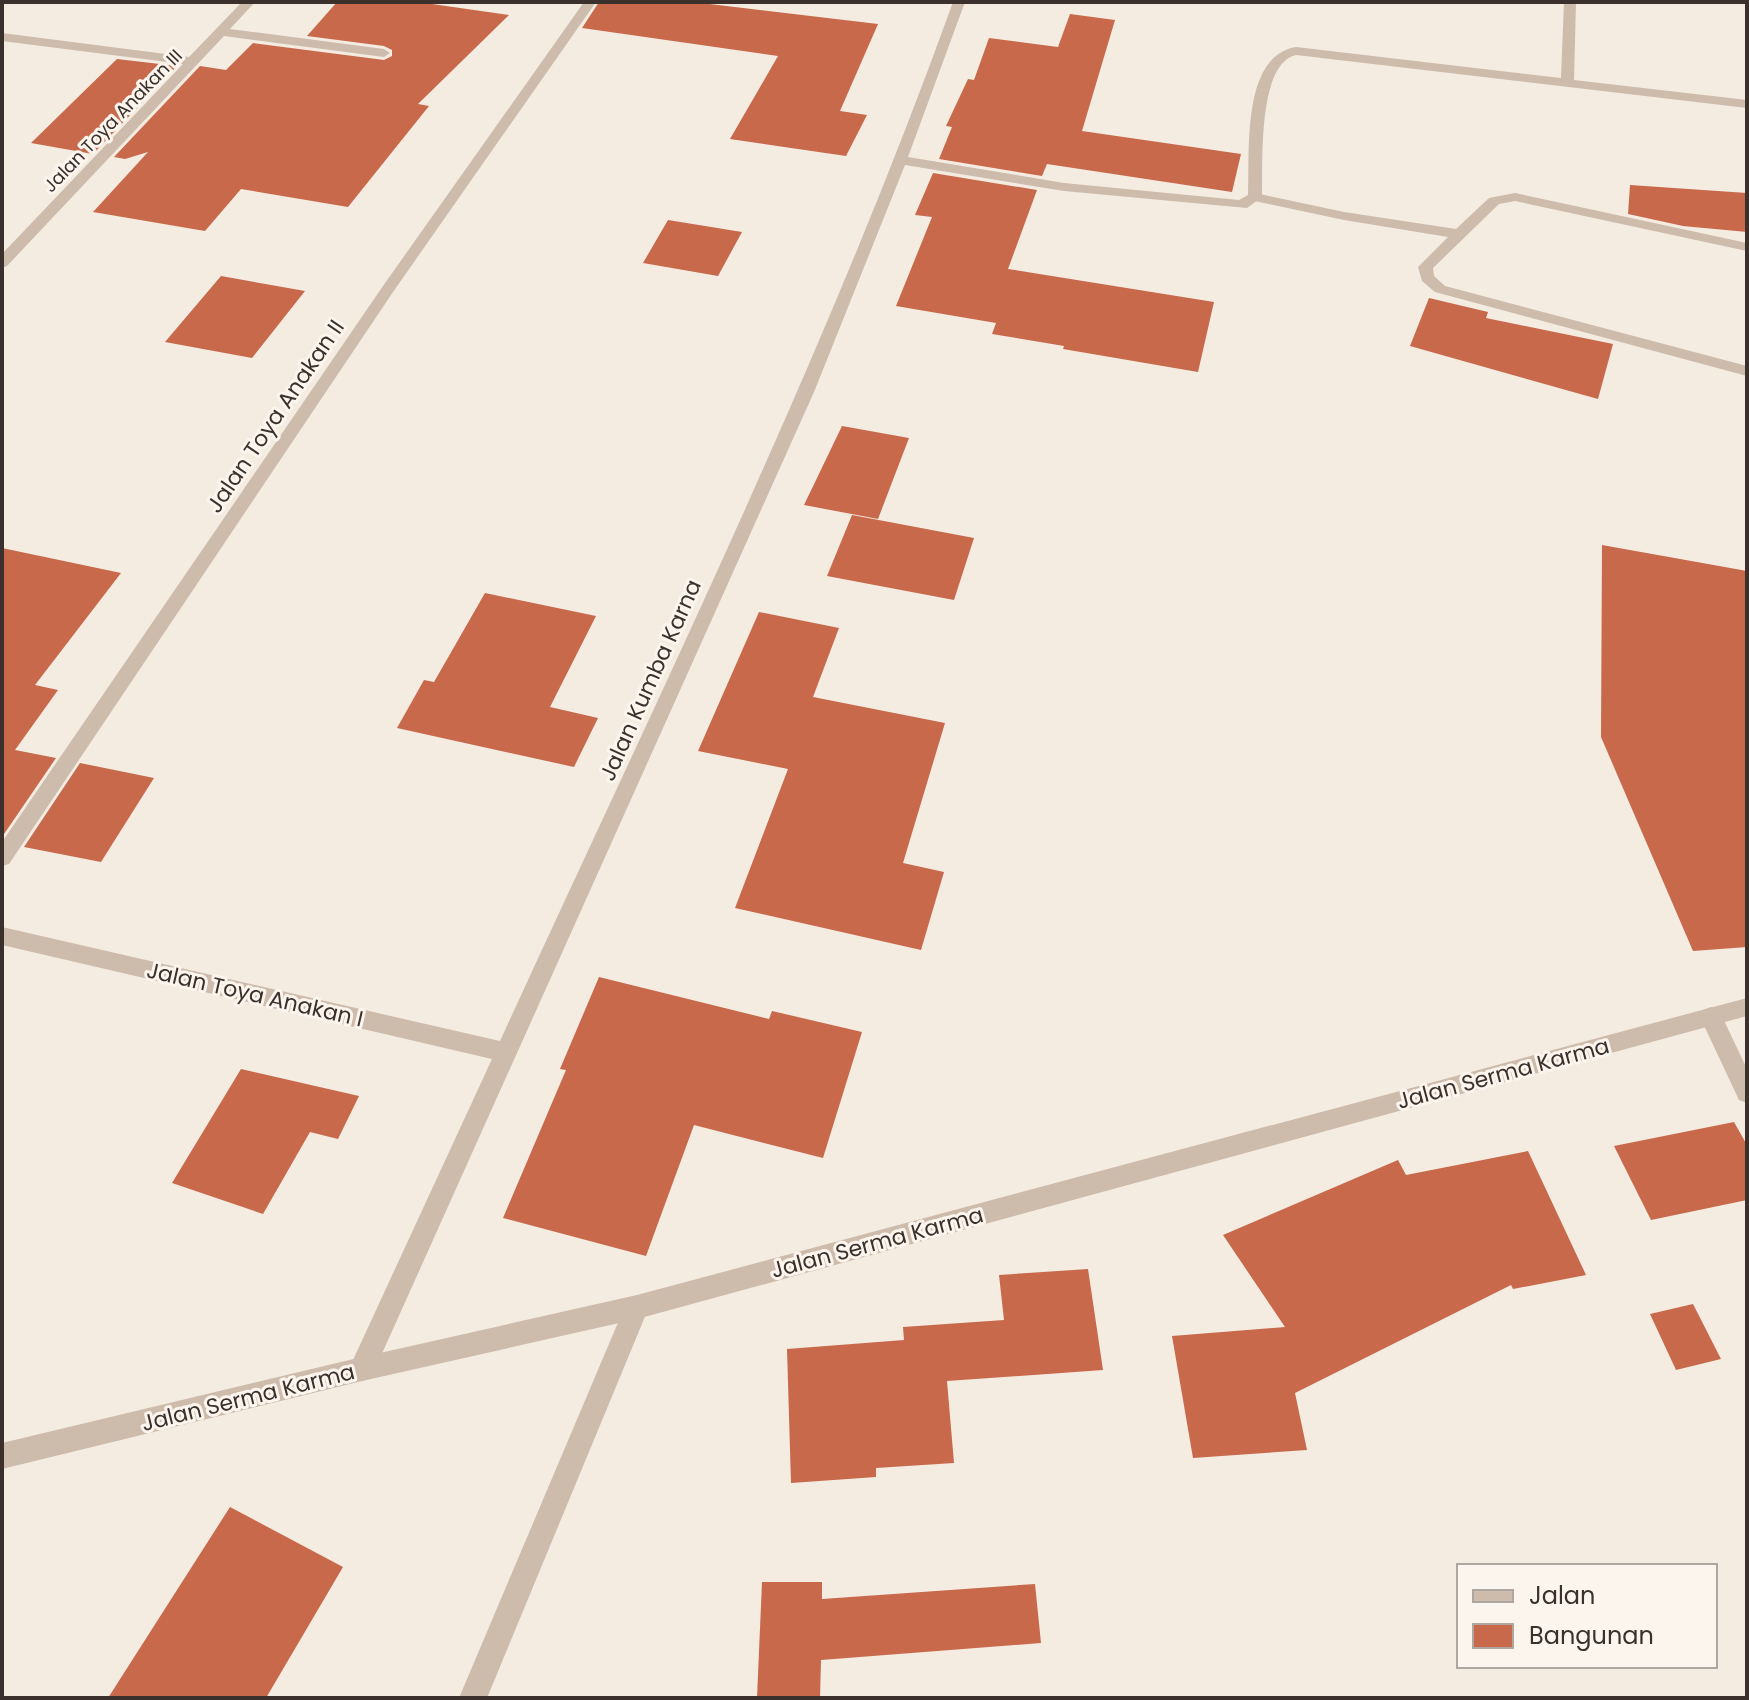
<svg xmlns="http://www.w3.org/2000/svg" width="1749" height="1700" font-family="Poppins,sans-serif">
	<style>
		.building { fill: #c8694b }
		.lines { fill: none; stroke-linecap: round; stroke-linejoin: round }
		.service { fill: #cdbbac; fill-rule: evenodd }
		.minor { fill: #cdbbac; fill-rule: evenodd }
		.tertiary { fill: #cdbbac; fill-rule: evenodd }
		.labels { text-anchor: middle; stroke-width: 6; stroke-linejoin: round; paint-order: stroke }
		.far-street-label { font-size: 18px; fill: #3b302b; stroke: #fbf5ee }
		.street-label { font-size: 22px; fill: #3b302b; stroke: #fbf5ee }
	</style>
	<rect width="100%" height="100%" fill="#f4ebe1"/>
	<!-- building -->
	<path class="building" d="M337 2H418L509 15 418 104 429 106 348 207 241 189 205 231 93 212 148 152 125 159 114 157 200 66 226 70 253 43 384 60 392 56V50L384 46 307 36Z
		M599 2H693L878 24 840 111 867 115 846 156 730 139 778 56 582 28Z
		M1070 14 1115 20 1082 131 1241 154 1232 192 1047 164 1042 176 939 159 952 127 946 126 968 79 974 80 989 38 1058 47Z
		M117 59 177 66 93 154 31 143Z
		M933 173 1037 190 1008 269 1214 302 1198 372 1063 349 1064 346 992 334 996 323 896 306 932 217 915 215Z
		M1630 185 1747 193V232L1683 226 1628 214Z
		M668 220 742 232 718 276 643 263Z
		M221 276 305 291 252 358 165 342Z
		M1429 298 1488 312 1486 318 1613 344 1598 399 1410 346Z
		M842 426 909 438 878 519 804 505Z
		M852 515 974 538 954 600 827 576Z
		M1602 545 1747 571V947L1693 951 1601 737Z
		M2 548 121 573 35 685 58 690 15 750 56 758 2 837Z
		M485 593 596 616 550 707 598 718 574 767 397 728 424 680 434 682Z
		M759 612 839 628 813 697 945 723 903 863 944 872 921 950 735 908 788 769 698 751Z
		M80 763 154 778 101 862 24 847Z
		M599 977 769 1019 772 1011 862 1032 823 1158 694 1125 646 1256 503 1218 566 1070 560 1069Z
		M241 1069 359 1096 338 1139 310 1132 263 1214 172 1183Z
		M1734 1122 1747 1145V1200L1651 1220 1614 1146Z
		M1528 1151 1586 1275 1513 1289 1511 1285 1295 1393 1307 1450 1193 1458 1172 1336 1285 1327 1223 1235 1398 1160 1406 1175Z
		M1088 1269 1103 1370 947 1381 954 1463 876 1468V1477L791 1483 787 1349 904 1340 903 1327 1004 1320 999 1275Z
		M1693 1304 1721 1359 1676 1370 1650 1314Z
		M230 1507 343 1567 266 1698H108Z
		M762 1582H822V1599L1035 1584 1041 1643 821 1660 820 1698H757Z"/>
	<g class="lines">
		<!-- service -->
		<path class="service" d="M1255 193 1344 212 1456 229 1489 198 1515 193 1747 243V251L1515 201 1499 204 1433 268 1434 276 1445 286 1747 366V376L1435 292 1422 281 1418 267 1448 237 1344 220 1250 200 1248 197Z"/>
		<!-- minor -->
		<path class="minor" d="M242 2H255L230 29 384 49 390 53 384 57 224 36 7 266 2 268V254L183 64 2 41V33L189 57Z
			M584 2H596L393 292 9 864 2 866V842L383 286Z
			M953 2H965L908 157 1064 183 1239 200 1248 195C1250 152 1241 56 1296 47L1561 78 1564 2H1576L1574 80 1747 100V108L1296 55C1257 64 1263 164 1262 197L1247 208 1064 191 905 165 814 392 371 1378 362 1381 353 1378 350 1369 353 1360 492 1059 2 945V927L500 1041C657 698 825 358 953 2Z
			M1711 1007 1719 1010 1747 1069V1103L1739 1100 1700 1017 1703 1010Z
			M637 1295 646 1299 649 1307 487 1698H459L628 1299Z"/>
		<!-- tertiary -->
		<path class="tertiary" d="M1747 998V1016L637 1319 362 1381 2 1469V1443L362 1357 637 1295Z"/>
	</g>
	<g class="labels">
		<!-- far-street labels -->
		<g class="far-street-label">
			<text transform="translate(113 121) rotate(-46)" y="6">Jalan Toya Anakan III</text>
		</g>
		<!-- street labels -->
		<g class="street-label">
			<text transform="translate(275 416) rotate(-56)" y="8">Jalan Toya Anakan II</text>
			<text transform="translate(650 680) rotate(-66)" y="8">Jalan Kumba Karna</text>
			<text transform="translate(255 994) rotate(13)" y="8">Jalan Toya Anakan I</text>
			<text transform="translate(1503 1073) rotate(-15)" y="8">Jalan Serma Karma</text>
			<text transform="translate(877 1242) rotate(-15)" y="8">Jalan Serma Karma</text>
			<text transform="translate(248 1397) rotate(-14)" y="8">Jalan Serma Karma</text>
		</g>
	</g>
	<!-- border -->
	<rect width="1749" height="1700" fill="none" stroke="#3b302b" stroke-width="8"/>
	<!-- legend -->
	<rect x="1457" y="1564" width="260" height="104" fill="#fbf5ee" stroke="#aea6a0" stroke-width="2"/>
	<rect x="1473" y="1590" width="40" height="12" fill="#cdbbac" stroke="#aea6a0" stroke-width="2"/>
	<text x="1529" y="1604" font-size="24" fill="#3b302b">Jalan</text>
	<rect x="1473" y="1624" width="40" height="24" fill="#c8694b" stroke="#aea6a0" stroke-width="2"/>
	<text x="1529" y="1644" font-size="24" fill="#3b302b">Bangunan</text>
</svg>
